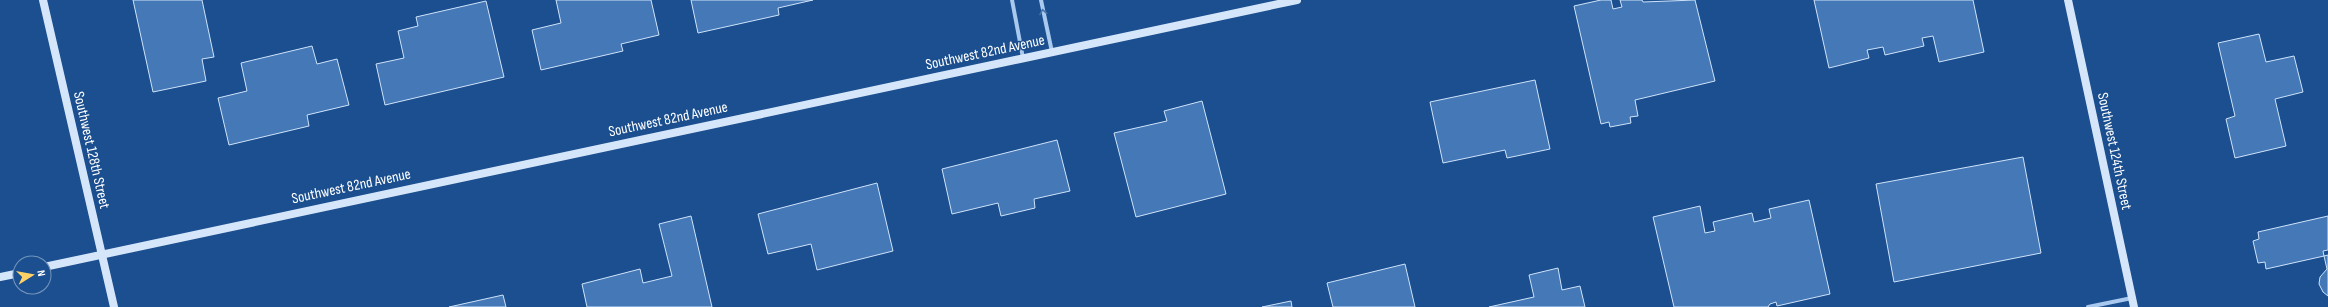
<svg xmlns="http://www.w3.org/2000/svg" width="2328" height="307" font-family="'Sofia Sans Condensed',sans-serif">
	<style>
		.building { fill: #4478b7; stroke: #cfe3fa }
		.lines { fill: none; stroke-linecap: round; stroke-linejoin: round }
		.street { stroke: #a9c9ee; stroke-width: 4 }
		.secondary { stroke: #d6e6fa; stroke-width: 8 }
		.oneway { stroke: #4674ac }
		.labels { text-anchor: middle; stroke-width: 3; stroke-linejoin: round; paint-order: stroke }
		.street-label { font-size: 15px; fill: #fff; stroke: #1b4f8f }
	</style>
	<rect width="100%" height="100%" fill="#1b4f8f"/>
	<!-- building -->
	<path class="building" d="M133 0H202L214 57 202 59 206 81 153 92Z
		M556 0H651L659 35 621 44 623 51 541 70 532 30 561 23Z
		M691 0H813L778 8 779 15 698 33Z
		M1601 0H1611L1613 9 1622 7 1620 0H1642L1643 2 1695 0 1715 81 1635 100 1638 116 1630 117 1631 123 1610 127 1609 122 1601 124 1574 6Z
		M1814 0H1973L1984 52 1939 62 1933 36 1922 38 1924 46 1885 55 1883 47 1867 50 1869 58 1829 68Z
		M486 1 504 77 385 105 376 64 404 58 398 31 418 26 416 17Z
		M2259 34 2266 62 2294 56 2303 92 2275 99 2286 146 2235 158 2226 119 2235 116 2218 43Z
		M312 46 317 64 337 59 349 105 307 115 309 126 229 145 218 98 247 91 241 63Z
		M1535 80 1550 149 1507 158 1505 150 1443 163 1430 102Z
		M1202 101 1226 194 1136 217 1114 133 1167 121 1164 111Z
		M1057 140 1070 191 1034 199 1035 208 1001 216 998 203 952 214 942 169Z
		M2023 157 2041 253 1894 282 1876 184Z
		M877 183 893 251 817 270 811 244 768 254 758 214Z
		M1809 200 1830 294 1777 306 1776 302 1770 304 1768 307H1674L1653 217 1700 206 1705 233 1715 231 1713 222 1752 213 1754 222 1771 218 1769 209Z
		M691 216 712 307H587L582 284 640 269 643 283 672 276 659 224Z
		M2328 216V250L2323 251 2324 256 2266 269 2265 262 2258 263 2253 241 2259 239 2258 232Z
		M2328 255V296L2323 292 2319 284 2320 277 2327 269 2324 256Z
		M1405 264 1415 307H1333L1327 283Z
		M1558 268 1562 290 1580 286 1585 307H1489L1534 297 1529 275Z
		M503 295 506 307H449Z
		M1291 301 1292 307H1262Z"/>
	<g class="lines">
		<!-- street -->
		<path class="street" d="M1012 0 1023 58
			M1041 0 1052 52
			M2088 307 2132 298"/>
		<!-- secondary -->
		<path class="secondary" d="M43 0 114 307
			M2068 0 2134 307
			M44 267 1297 0
			M0 277 20 273"/>
	</g>
	<!-- one-way arrows -->
	<defs><path id="oneway-chevron" d="M-2-3.5L2.5 0L-2 3.5" fill="none" stroke-width="1.6" stroke-linecap="round" stroke-linejoin="round"/></defs>
	<use class="oneway" href="#oneway-chevron" transform="translate(1043 12) rotate(-101)"/>
	<g class="labels">
		<!-- street labels -->
		<g class="street-label">
			<text transform="translate(985 52) rotate(-12)" y="5">Southwest 82nd Avenue</text>
			<text transform="translate(668 119) rotate(-12)" y="5">Southwest 82nd Avenue</text>
			<text transform="translate(92 150) rotate(77)" y="5">Southwest 128th Street</text>
			<text transform="translate(2115 151) rotate(78)" y="5">Southwest 124th Street</text>
			<text transform="translate(351 186) rotate(-12)" y="5">Southwest 82nd Avenue</text>
		</g>
	</g>
	<!-- north arrow -->
	<g transform="translate(32 275) rotate(79)"><circle r="19" fill="#1b4f8f" stroke="#7695bc"/>
	<path d="M0-3L7 15L0 10L-7 15Z" fill="#ffd166"/>
	<text y="-6" font-size="11" font-weight="bold" text-anchor="middle" fill="#ffffff">N</text>
	</g>
</svg>
